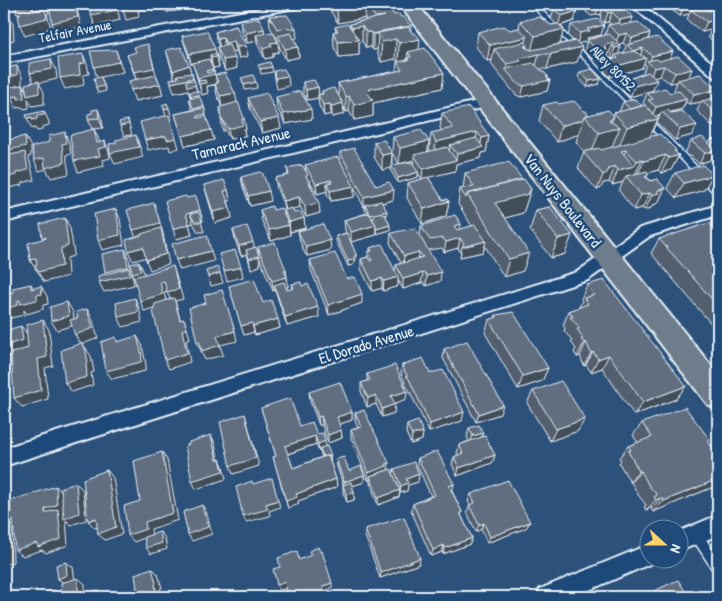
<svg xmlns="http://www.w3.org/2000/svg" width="722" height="601" font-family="'Patrick Hand',sans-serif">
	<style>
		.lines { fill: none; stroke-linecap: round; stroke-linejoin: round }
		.service-casing { stroke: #e8f1f8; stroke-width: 3 }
		.minor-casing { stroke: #e8f1f8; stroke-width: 4 }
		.primary-casing { stroke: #e8f1f8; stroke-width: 4 }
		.service { fill: #1f4a7a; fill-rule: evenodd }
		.minor { fill: #1f4a7a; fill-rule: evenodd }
		.primary { fill: #6d7d8c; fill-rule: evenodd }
		.wall { fill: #535f6e; stroke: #e8f1f8; fill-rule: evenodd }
		.shaded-wall { fill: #434d5a; stroke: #e8f1f8 }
		.building { fill: #606e80; stroke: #e8f1f8 }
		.labels { text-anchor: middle; stroke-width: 5; stroke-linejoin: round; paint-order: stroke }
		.far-street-label { font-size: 14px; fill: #e8f1f8; stroke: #1f4a7a }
		.street-label { font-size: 16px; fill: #e8f1f8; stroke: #1f4a7a }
	</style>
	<rect width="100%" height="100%" fill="#2c517b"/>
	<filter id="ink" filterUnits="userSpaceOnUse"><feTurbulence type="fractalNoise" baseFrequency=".02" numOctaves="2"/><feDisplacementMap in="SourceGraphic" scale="10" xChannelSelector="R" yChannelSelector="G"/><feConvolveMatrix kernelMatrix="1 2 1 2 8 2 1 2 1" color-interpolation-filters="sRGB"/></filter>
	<g filter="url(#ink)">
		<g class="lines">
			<!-- service casing -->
			<g class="service-casing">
				<path id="service" d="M530 4H536L638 108V110H634Z
					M645 118H649L718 188V195L715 194 645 122Z
					M696 528 700 530 718 558V574L714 572 692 538 690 534 692 530Z"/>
			</g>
			<!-- minor casing -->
			<g class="minor-casing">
				<path id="minor" d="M284 4H305L300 7 4 63V56Z
					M630 4H641L718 68V78L714 77Z
					M486 99 490 100 492 103 490 106 4 222V212Z
					M718 205V215L650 236 588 280 4 466V448L577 272 640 228Z
					M718 515V535L680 551V531Z
					M650 544V558H659L657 561 573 597H537L540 589Z"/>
			</g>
			<!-- primary casing -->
			<g class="primary-casing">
				<path id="primary" d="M399 4H417L718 374V409L708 405Z"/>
			</g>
			<!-- service -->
			<use href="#service" class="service"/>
			<!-- minor -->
			<use href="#minor" class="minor"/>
			<!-- primary -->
			<use href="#primary" class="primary"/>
		</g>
		<!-- wall -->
		<path class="wall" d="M160 4H181V10L167 12Z
			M329 4H387L394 15 411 31 419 50 442 88 373 103V116L354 120 349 111 346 112 344 107V114L332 117 331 114 324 116 319 106 318 98 307 100 303 93V82L318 87 319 95 322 94V91L339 95 338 83 396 71 397 62H398L395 59 381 62 377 52V49L373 50 371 47 366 48 362 41 359 42V55L339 57 334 47 333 32 336 31 335 27H350V24L366 20 365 18 338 23 329 9Z
			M536 4H558L557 6 541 9Z
			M568 4H613L612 6 633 17 631 23 650 33 648 40 673 51 670 58 692 69 688 77 717 90 713 98 718 97V125L712 126 697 111 701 102 689 104 686 102 682 109 670 113 692 135 675 140 657 123 660 115 656 117 650 136 675 152 679 155 671 170 661 173 658 170 648 173 647 178 665 188 658 203 653 205 651 208 645 210 642 208 634 210 619 191 623 182 612 185 609 182 603 183 601 188 597 190 578 168 584 152 576 142 579 134 557 142 539 121 543 105 559 104 588 115H613L614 113 619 112 623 102 646 106 643 103 647 93H670L675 92 674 90 677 82 670 83 660 76 655 77 653 90 630 97 623 90 627 80 644 73 643 72 646 65 644 63 642 68 610 77 604 71 607 61 614 59V58L611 59 608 56 609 53 606 54 604 60 599 61 595 58 592 59 584 51 587 40 605 35 608 25 611 24 608 22 604 23 600 19 601 14 591 16 586 12 587 9 585 8 581 5 580 7 574 8V21L560 26V44L574 41 568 36 571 25 601 35 587 38V41L578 43 577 62 547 69H540L548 76V78L550 80 547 91 521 97 516 95 491 64 492 60 487 61 476 47 478 32 510 30 519 28 520 21 551 25 556 24 551 19 554 9 567 6ZM623 43 626 46 624 53 618 55V45Z
			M666 4H708L706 9 708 11H709L712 4H718V44L708 37 711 30 702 32 687 20 689 14 680 16 665 5Z
			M269 16 296 28 297 38 294 39 298 47 299 57 286 60 279 46 278 40 270 27Z
			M240 22 264 29 265 34 279 52 273 53V57L265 59 258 45 257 41 247 43 242 32Z
			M236 26 248 56 239 58 236 51 232 52 237 68 225 71 219 58 217 47H219L217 42 215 32Z
			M182 36 216 54 217 57 219 67 213 68 211 60 209 61 215 75 235 93 236 103 246 129H244L245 136 230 139 225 130 223 131 222 107 217 95 215 85 207 86 208 93 202 95 193 64H191L185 46Z
			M166 50 189 65 191 73 194 80 197 91 214 140 185 146 175 114 192 110 189 99 191 98V97H190L188 90 174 93V78Z
			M127 55 157 76 163 95 135 101 136 79Z
			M580 72 599 84 587 87 578 77Z
			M276 97 312 119 285 124 277 107Z
			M248 98 281 128 262 133 250 108Z
			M92 113 102 120 103 128 92 129 88 119Z
			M442 113 489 136 486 152 482 153 481 158 456 164 455 171 428 177 443 200 449 201 446 216 422 224 407 198 408 183 422 179 418 173V177L398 183 391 171V168L382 170 374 157V142L392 152 393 137 428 151H430L429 149 431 133 442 131 440 128ZM392 153 399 164 414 160 413 164 392 165Z
			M718 126V134L715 132Z
			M718 139V158L713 159 712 158 710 160 699 164 686 151 691 141 709 143 711 140Z
			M340 152 376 186 393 200 382 203 390 230 376 234V235L351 242 356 259 353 265 348 266 336 241V236L346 233 345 230 344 220 367 213 365 210V207H364L354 187V197L331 201 327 194V191L317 194 309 180 320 213 306 217 300 207 292 209 294 213 304 218 305 228 290 232V231V235L271 241 262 221 260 210H273L285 215 284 210 285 209 277 189 275 178 288 175 287 168 306 171 305 165 340 162Z
			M717 166H718V183L712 177 704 190 676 198 667 188 675 173 712 174Z
			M465 173 522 179 531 189 523 213 505 218 523 271 504 277 485 246 483 252 460 257 461 253 458 248 444 252 442 248 428 250 440 281 426 286 424 283H421L403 289 398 280V286L383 291 382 288 372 291 361 269V259L368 257V252L370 251V248L395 271 396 265 401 263 390 243 391 233 420 236 421 226 460 230 472 226 458 204 460 189H463Z
			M241 177 271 201 250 206 243 187Z
			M204 185 228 190 230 201H228L232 218 215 223Z
			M187 198 203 221H201L204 232H198L193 223 189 224 192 235 176 239Z
			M550 207 565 254 551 258 530 230 536 210Z
			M233 230 254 248 260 266 251 269 247 254 241 256 235 240Z
			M298 231 331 250 307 256 305 254 300 241Z
			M718 233V332L651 253 659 239Z
			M258 247 286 270 288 287H286L287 290 293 289 292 284 319 317 287 326 275 290 273 291 259 257Z
			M310 260 347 279 362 303 329 315 311 270Z
			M587 285 686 386 676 399 634 415 602 368 591 372 586 365 584 366 580 356 577 357 574 352 576 349 571 342 572 340 564 331 565 328 563 325 569 311 579 307 582 301 581 299Z
			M229 286 263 303 278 319 280 328 255 335 254 332 244 335Z
			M496 315 548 368 542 381 518 389 485 333 489 320 495 318Z
			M444 349 500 414 476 422 443 358Z
			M402 365 430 373 462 421 429 432 408 388 405 385V382L401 374Z
			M367 374 406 399 394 403V413L382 417 376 404 367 407 361 391V383L367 381Z
			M533 391 578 431 550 441 527 403Z
			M309 392 352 412V420L339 424 341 430 342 438 328 443 322 425H319L310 401Z
			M261 408 317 434 326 446 331 460 330 461 336 479 337 487 298 501 299 504 288 508 273 457 276 456ZM316 444 319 452 320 451 322 457 293 468 288 454Z
			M355 413 388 470 393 474 394 469 418 482 408 485 407 491 400 493V492L399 497 378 505 370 483V480H368L351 438V430L358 428 355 421Z
			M642 423 710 440 708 441 718 455V485L653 512 651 508 646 510 644 507 646 505 639 496 631 482H630L619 463 621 460 619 458 628 446 638 443 633 435Z
			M407 425 423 432 422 440 411 444 406 433Z
			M469 428 483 433 481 437 495 455 492 463 457 476 452 464 454 457 458 455 457 453 459 445 469 441 467 437Z
			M418 458 454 484 452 491 462 512 461 515 472 538 470 544 443 554 442 552 431 556 411 510 413 504 431 496 417 465Z
			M336 459 349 471 364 475V482L352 486 354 492V500L347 502 343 493V485L337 467Z
			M471 494 530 522 526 528 487 543 481 529 476 532 467 512 470 505 468 501Z
			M365 529 419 564 380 578 365 536Z"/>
		<!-- shaded-wall -->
		<path class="shaded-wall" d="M19 4H32L34 9H33L36 16 40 15 36 4H46L49 13 47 14 51 28 25 36 20 25 22 11Z
			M75 4 77 9 81 27 56 33 52 23Z
			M83 4H96L97 8 86 10Z
			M116 4 120 20 95 26 91 15Z
			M135 4H148L149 8 138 11 139 17 126 20 123 9Z
			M164 4H181V10L167 12Z
			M359 4H365V18L338 23 337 8Z
			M542 4H558L557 6 541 9Z
			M571 4H581L580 7 570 9Z
			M603 4H613L611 11 603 8 601 14 596 15 599 5Z
			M694 4H708L705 10H691L689 14 680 16 684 6Z
			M577 11 574 21 558 26 561 16Z
			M612 12 608 22 604 23 608 13Z
			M8 13 13 24 14 40 4 42V30Z
			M633 17 629 27 617 30 620 20Z
			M718 19V28L713 26 711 30 702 32 707 22Z
			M604 25 601 35 587 38V41L577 44 580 33 587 29Z
			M362 26V41L359 42V55L339 57 338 42 352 41V28Z
			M411 26 410 41 396 39 395 59 381 62 382 31Z
			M264 29 265 40 256 35 257 41 247 43 246 33Z
			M564 29 560 44 531 51 535 36Z
			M366 32H371V47L366 48Z
			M627 33 623 43 617 45 621 47 617 57 615 55 614 58 611 59 615 48 612 46 609 53 606 54 604 60 599 61 604 47 605 45 616 42 619 35Z
			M650 33 646 44 629 47 632 38Z
			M373 34H378L377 49 373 50Z
			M527 37 525 46H527L524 57 539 54 535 69 506 70 507 64 494 49 492 60 487 61 490 45Z
			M223 38 225 48 220 49 218 39Z
			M420 39 418 58 411 57 408 52 407 60 398 63 399 43Z
			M234 41 236 51 228 53 226 43Z
			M278 42 279 52 273 53V57L265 59 263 49 270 43Z
			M148 44 157 78 137 82 134 72Z
			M246 46 248 56 239 58 237 47Z
			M298 47 299 57 286 60 285 49Z
			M582 47 577 62 547 69 551 54Z
			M595 48H599L595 58 592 59Z
			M643 48 639 59 633 51Z
			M215 49 216 57H217L219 67 213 68 210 55 211 60 191 64 189 54Z
			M116 50 123 72 101 77 106 91 98 93 96 88 97 78 94 67Z
			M673 51 668 62 649 63 652 56Z
			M83 54 87 64 89 74 83 75 84 85 65 89 60 78 79 64Z
			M235 58 237 68 225 71 223 60Z
			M646 58 642 68 610 77 613 67Z
			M51 59 56 70 57 79 39 83 44 92V104L32 106 28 99 29 108 24 109 22 107 16 108 11 97 18 96 23 85 28 96 34 84 30 73Z
			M189 65 192 76 175 81 173 71Z
			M17 66 22 77V85L9 88 10 98 4 99V78Z
			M664 66 660 76 650 79 654 68Z
			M272 67 273 72 261 74 260 69Z
			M213 69 214 74H215L217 84 207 86 208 93 202 95 198 78 206 71Z
			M692 69 687 80H678L677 82 670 83 675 73Z
			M444 73 442 88 373 103V116L354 120V105L370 89Z
			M288 76 289 86 277 89 275 78Z
			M548 76 547 81 550 80 547 91 521 97 524 86Z
			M193 78 198 95H199L201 105 194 107 191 96 190 92 191 97H190L188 90 174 93 171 83Z
			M601 79 599 84 587 87 589 81Z
			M657 80 653 90 630 97 634 86Z
			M256 82 257 88 245 90 244 85Z
			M160 84 163 95 135 101 131 90Z
			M318 87 319 97 318 95V98L307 100 306 90Z
			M717 90 712 100 702 101 701 102 689 104 694 94Z
			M235 93 237 103 222 107 220 96Z
			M349 96V111L346 112V97Z
			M687 99 682 109 664 114 662 112 660 115 651 118 656 107Z
			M343 103 344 114 332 117V106Z
			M330 104 331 114 324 116 323 105Z
			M204 106 208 124 197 119 194 109Z
			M169 108 172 119 167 120 164 109Z
			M98 109 102 120 103 128 99 118Z
			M311 109 312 119 285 124 283 114Z
			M44 111 49 122V125L42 127V130L37 131 35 128 32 129 27 118 37 116Z
			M614 116 608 130 620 127 609 154 589 159 599 133Z
			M718 116V125L712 126Z
			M244 118 246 129H244L245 136 230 139 228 129Z
			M279 118 281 128 262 133 260 122Z
			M584 119 579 134 557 142 561 126Z
			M658 119 646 145 626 150 619 165 616 153 627 127Z
			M128 120 132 135 124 136 120 126Z
			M221 120H223L225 130 223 131Z
			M697 125 692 135 675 140 680 129Z
			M94 129 99 140 100 149 105 141 109 152 110 158 103 160 104 166 78 172 74 161Z
			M211 130 214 140 185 146 182 136Z
			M65 132 69 143 71 154 66 155 69 174 51 178 46 169 39 171 34 160 62 144Z
			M477 132 475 147 450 145 449 153 434 157 436 142Z
			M136 135 143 157 115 164 110 153Z
			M25 136 31 147V156L28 157 30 162 34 180 22 183V185L9 188 4 179V151Z
			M166 136 176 138 179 148 170 151 169 146 148 150 145 140Z
			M489 136 486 152 482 153 481 158 456 164 455 171 422 179 423 169 456 160 457 154 480 148 482 138Z
			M429 141 427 156 414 155V160L399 164 400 148Z
			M676 150 673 157 679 155 671 170 661 173 669 158 674 151Z
			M716 150 710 160 699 164 705 153Z
			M718 151V158L713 159Z
			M392 153 391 168 382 170V155Z
			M666 155 658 170 637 176 644 161Z
			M642 159 635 175 626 176 623 182 612 185 618 170 634 166 637 161Z
			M615 166 609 182 603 183 601 188 597 190 603 175 609 168Z
			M418 172V177L398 183V178Z
			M713 175 704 190 676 198 684 183Z
			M331 180 332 190 327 183V191L317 194 316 184Z
			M354 186V197L331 201 330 191Z
			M665 188 658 203 653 205 651 208 645 210 652 195 657 191Z
			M531 189 523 213 491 222 469 198Z
			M228 190 230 201 226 202 224 191Z
			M394 190 393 200 366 207 365 205V207H364V197Z
			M269 191 271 201 250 206 248 196Z
			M650 193 642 208 634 210 641 195Z
			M299 197 300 207 286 211 284 201Z
			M449 201 446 216 422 224 424 209Z
			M154 203 163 233 164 239 169 264 150 270 146 260 166 254 137 241 133 230Z
			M319 203 320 213 306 217 305 206Z
			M230 208 232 218 215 223 213 212Z
			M116 209 120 219 124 245 102 250 98 240Z
			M200 210 203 221 198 222 190 214 193 223 189 224 186 214Z
			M387 211 386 216 371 220 370 215Z
			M65 218 70 228 74 253 73 256 67 258 68 276 44 282 38 272 61 248Z
			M304 218 305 228 290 232 289 222Z
			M189 224 192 235 176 239 173 229Z
			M461 224 459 235 454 226Z
			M289 225 290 235 271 241 269 230Z
			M376 225V235L351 242V232Z
			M390 225V230L376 234V229Z
			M572 235 565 254 551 258 558 239Z
			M460 238 458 248 444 252 446 242Z
			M330 240 331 250 307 256 306 246Z
			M486 241 483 252 460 257 462 247Z
			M253 242 255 252 246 250 247 254 241 256 239 246Z
			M143 247 147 257 133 261 128 251Z
			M125 249 129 259 134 285 104 292 99 282 108 280 105 272Z
			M211 251 214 261 180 270 176 260Z
			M419 252 418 262 403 266 404 256Z
			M529 253 523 271 504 277 509 259Z
			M356 254V259L353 265 348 266V261Z
			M259 256 260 266 251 269 249 259Z
			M36 258 42 268 36 270 30 260Z
			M139 262 144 272 146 280 136 283 132 273Z
			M173 266 183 299 175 301 183 329 167 292Z
			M241 267 243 277 227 281 224 271Z
			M284 270H286L288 287 276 290 274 285 275 290 273 291 272 281Z
			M441 272 440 281 426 286 427 276Z
			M220 273 223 283 211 286 208 277Z
			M423 273 421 283 403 289V279Z
			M398 277V286L383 291 384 281Z
			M382 278V288L372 291V281Z
			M164 281 168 291 164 292 167 304 144 311 140 301 160 282Z
			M31 284 37 293 41 286 47 296 48 304 43 305V309L27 314 24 310V315L6 319 4 316V309L17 301 31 289Z
			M362 294V303L329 315 328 305Z
			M135 298 139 308 142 322 123 327 118 317Z
			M67 302 73 312 75 325 57 330 51 321Z
			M318 307 319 317 287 326 285 317Z
			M87 309 92 318 98 338 83 344 86 349 85 347 91 356 94 372 91 373 93 385 72 392 65 383 81 344 75 335Z
			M184 319 190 338 186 340 190 362 169 369 165 360 182 330Z
			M278 319 280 328 255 335 253 326Z
			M43 320 49 330 53 366 45 368 48 399 22 407 14 398 38 359Z
			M4 322 5 346 21 326 28 335 30 350 8 356 5 351H4Z
			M252 323 254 332 244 335 241 326Z
			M235 331 237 341 220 345 223 355 205 360 197 342Z
			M137 336 142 345 146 365 145 371 112 379 106 371Z
			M586 342 580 356 577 357 584 343Z
			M593 352 586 365 584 366 591 353Z
			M609 355 602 368 591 372 598 359Z
			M548 368 542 381 518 389 523 376Z
			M686 386 676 399 634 415 643 402Z
			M407 391 406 399 391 405V396Z
			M376 395V404L367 407 368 398Z
			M395 404 394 413 382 417V409Z
			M503 405 500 414 476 422 479 414Z
			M352 412V420L337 425V417Z
			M464 412 462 421 429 432 430 424Z
			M245 414 259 466 233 474 230 466Z
			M321 416 322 425H319L318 417Z
			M585 419 578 431 550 441 556 429Z
			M341 430 342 438 328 443V435Z
			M423 432 422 440 411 444 412 435Z
			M483 433 480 441 470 444 473 436Z
			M211 435 215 443 220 467 217 460Z
			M315 436 316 444 287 454 285 446Z
			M325 441 326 449 320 448V451L319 452 318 444Z
			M162 452 167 460 178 520 151 529 152 535 134 542 128 535 145 522Z
			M495 455 492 463 457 476 459 468Z
			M220 459 223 466 226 479 196 489 192 481Z
			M389 463 388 470 370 476V480H368V473Z
			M107 470 113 478 122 534 105 540 98 534Z
			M639 471H641L631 482H630Z
			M419 474 418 482 408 485 407 491 400 493 401 486 406 479Z
			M364 475V482L344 489V482Z
			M336 479 337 487 298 501 299 504 288 508 286 501 296 494Z
			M718 479V485L653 512 664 501Z
			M76 483 83 490 86 520 71 525 66 520 68 545 46 553 42 550 23 556 15 550 45 513V509L56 486 63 494 65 512H62L66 515Z
			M454 484 452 491 449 486Z
			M400 490 399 497 378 505V498Z
			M354 492V500L347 502 346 495Z
			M662 498 651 508 646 510 656 500Z
			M278 500 280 507 269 511 270 516 246 522 243 516 266 504Z
			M202 505 206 511 212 534 192 541 188 534Z
			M96 518 103 525 95 528 88 521Z
			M4 519 12 526 13 562 4 565Z
			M530 522 526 528 487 543 490 537Z
			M484 523 481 529 476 532 479 525Z
			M160 532 165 538 167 549 151 554 146 548Z
			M472 538 470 544 443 554 445 548Z
			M444 545 442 552 431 556 433 550Z
			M420 558 419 564 380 578 381 573Z
			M66 562 73 567 75 581 66 584 58 579Z
			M152 568 158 574 162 588 160 589 161 597H157Z
			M78 578 85 584V597H63L62 596Z
			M285 582 287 588 280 590 277 585Z
			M332 583V588L324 591 323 586Z
			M53 590 61 595 62 597H54Z
			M98 590 105 595V597H99Z
			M325 594 326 597H316Z"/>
		<!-- building -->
		<path class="building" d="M53 4H75L78 17 52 23 49 5Z
			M99 4H116L117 10 91 15 89 7Z
			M122 4H135L136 7 123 9Z
			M335 4H359L337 8Z
			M366 4H387L394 15 399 14 401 17H404L411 26 382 31V32L373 34 371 32H366L362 26 352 28 350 24 385 16 375 17Z
			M592 4H603L594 5Z
			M681 4H694L684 6Z
			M619 5 633 17 620 20 612 12 608 13 603 8Z
			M31 6 33 11 45 9 47 18 20 25 18 15 21 13 17 14 15 7Z
			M571 6 577 11 561 16 554 9Z
			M703 7 708 11 715 9 718 11V19L707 22 691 10Z
			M8 13 9 30H4V14Z
			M287 15 296 28 277 29 269 16Z
			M539 17 551 25 558 24 564 29 535 36 520 21Z
			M259 18 264 29 246 33 240 22Z
			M597 19 604 25 587 29 590 31 580 33 571 25Z
			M638 22 650 33 632 38 627 33 619 35 608 25 619 23 622 25Z
			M348 24 359 40 338 42 333 32 338 31 335 27Z
			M718 25V30L713 26Z
			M236 26 246 46 237 47 234 41 226 43 223 38 218 39 215 32Z
			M504 26 510 30 519 28 527 37 490 45 478 32Z
			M408 27 413 34 415 33 420 39 399 43 396 39 382 42 378 33Z
			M207 31 215 49 189 54 182 36Z
			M273 32 278 42 270 43 272 46 263 49 256 35Z
			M291 33 298 47 285 49 278 36Z
			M609 34 618 42 605 45 606 46 604 47 607 50 602 51 599 48H595L587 40Z
			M657 37 673 51 652 56 643 48 633 51 627 45Z
			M576 41 582 47 551 54H539L519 59 521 61 507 64 494 49 524 42 527 46H524L526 48 532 50Z
			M148 44 154 68 134 72 127 55 136 52 134 47Z
			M618 44 621 47 615 48 612 46Z
			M229 45 235 58 223 60 217 47Z
			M181 47 189 65 173 71 166 50Z
			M425 48 444 73 370 89 367 92 373 100 354 105 349 96 346 97 338 83 402 70 397 62 409 60 407 58 411 57 408 52Z
			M116 50 119 62 94 67 90 51Z
			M634 51 646 58 613 67 607 61 618 58 615 55Z
			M83 54 85 63 79 64 80 75 60 78 58 58Z
			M216 54 217 57 211 58 210 55Z
			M678 56 692 69 675 73 664 66 654 68 647 61 657 59 659 61Z
			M51 59 52 69 30 73 29 63Z
			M209 59 213 69 206 71 207 73 214 71 215 74 198 78 192 63Z
			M270 62 272 67 260 69 258 65Z
			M533 63 548 76 546 77 550 80 524 86 518 84 505 69Z
			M17 66V75L4 78V87V68Z
			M284 69 288 76 275 78 274 71Z
			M592 69 601 79 589 81 580 72Z
			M648 72 657 80 634 86 627 80Z
			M192 73 193 78 171 83 170 79 178 78 177 75Z
			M225 73 235 93 220 96 215 84 218 83 215 75Z
			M700 74 717 90 694 94 678 80Z
			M156 75 160 84 131 90 129 81Z
			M253 75 256 82 244 85 241 78Z
			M101 77 104 86 96 88 94 78Z
			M194 80 196 85 187 87 186 81Z
			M205 80 206 83 199 84 198 81Z
			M314 80 318 87 306 90 303 82Z
			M39 81V93L27 96 25 84Z
			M23 85 24 98 18 99V96L11 97 10 87Z
			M334 88 343 103 332 106 330 104 323 105 318 95 323 94 322 91Z
			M665 88 670 93 679 91 687 99 656 107 648 100 653 99 647 93Z
			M198 91 199 95 191 96 190 92Z
			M300 91 311 109 283 114 276 97Z
			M267 93 279 118 260 122 248 98Z
			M199 96 204 106 194 109 189 99Z
			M718 97V116L702 101Z
			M635 99 642 106 630 109 623 102Z
			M574 101 584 111H586L588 115 585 116 584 119 561 126 543 105 557 102 559 104Z
			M238 102 244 118 242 119 243 125 228 129 223 120H221L220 107Z
			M167 103 169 108 164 109 162 105Z
			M645 105 658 119 627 127 614 113Z
			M469 107 489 136 482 138 477 132 436 142 431 133 453 128 442 113Z
			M204 108 206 114 197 116 198 118 206 116 211 130 182 136 175 114Z
			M98 109 99 118 88 119V114L92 113V110Z
			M608 110 614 116 609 121 620 127 599 133 585 116Z
			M668 110 671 113 682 111 697 125 680 129 662 112Z
			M44 111V115L37 116V119L32 120V117L27 118 26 115Z
			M169 115 176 138 167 140 166 136 145 140 140 122Z
			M128 120 129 124 120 126 119 122Z
			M94 129 97 143 105 141 106 147 98 149 100 156 74 161 70 135Z
			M421 130 429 141 400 148 393 137Z
			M65 132 66 143 62 144 64 163 45 168 44 158 34 160 32 147 49 142V136Z
			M660 134 676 150 674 151 679 155 669 158 666 155 644 161 642 159 637 161 626 150 621 151 634 166 618 170 615 166 609 168 607 173 603 175 583 152 599 148 601 150Z
			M136 135 139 147 110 153 109 144 116 143V140Z
			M25 136 26 146 4 151V141Z
			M702 137 716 150 705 153 691 141Z
			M476 138 483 147 457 154 450 145Z
			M718 139V148L711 140Z
			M384 140 392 153 382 155 374 142Z
			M447 147 456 160 423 169 414 155Z
			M354 148 376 186 389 182 394 190 364 197 340 152Z
			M25 152 28 170 16 173V175L4 178V161L10 160 9 155Z
			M338 157 354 186 330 191 327 183 332 182 331 180 316 184 305 165Z
			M412 162 418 172 398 178 391 165Z
			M509 162 522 179 467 194 466 198 460 189 474 186 465 173Z
			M302 165 308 175 306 176 319 203 305 206 299 197 284 201 275 178 289 175 287 168Z
			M703 165 713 175 684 183 675 173Z
			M647 171 649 174 645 177 651 181 657 179 665 188 657 191 659 193 652 195 650 193 641 195 626 176Z
			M260 172 263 174 269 191 248 196 241 177Z
			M428 177 443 200 447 199 449 201 424 209 408 183Z
			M524 179 531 189 528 194 495 203 529 253 509 259 467 194Z
			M224 180 228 190 224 191 230 208 213 212 204 185Z
			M186 196 187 198 196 196 200 210 186 214 189 224 173 229 165 201Z
			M381 201 387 211 370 215 365 205Z
			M154 203 160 223 133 230 127 210Z
			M272 206 273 210 281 208 289 225 269 230 260 210Z
			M550 207 572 235 558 239 536 210Z
			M292 208 294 213 301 212 304 218 289 222 284 210Z
			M116 209 120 235 98 240 94 214Z
			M199 212 202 222H195L190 214Z
			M369 213 376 225 351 232 344 220Z
			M385 214 390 225 376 229V225L372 218Z
			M455 215 461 224 454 226 457 230 475 225 486 241 462 247 464 244 460 238 446 242 443 238 430 240 421 226Z
			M65 218 68 243V246L61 248 62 266 38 272 35 265H37L36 258 30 260 28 243 46 238V237L42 238 40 224Z
			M709 223 718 233V306L659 239Z
			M323 224 330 240 306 246 304 244 298 231Z
			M247 226 253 242 239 246 233 230Z
			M161 228 166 254 146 260 143 247 128 251 126 240 142 235 141 234Z
			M415 228 441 272 427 276 425 273H423L403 279 396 265 423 257 419 252 404 256 391 233Z
			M347 233 356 254 353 260 348 261 336 236Z
			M207 235 211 251 176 260 172 244Z
			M275 242 286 270H284L287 277 272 281 258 247Z
			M382 244 398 277 384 281 382 278 372 281 361 259 368 257 370 261 372 260 368 252 372 251 370 248Z
			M256 247 259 256 249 259 246 250Z
			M125 249 128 267 105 272 102 254Z
			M235 250 241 267 224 271 219 254Z
			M335 253 347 279 355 277 362 294 328 305 310 260Z
			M139 262 141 271 132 273 130 264Z
			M173 266 179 289 167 292 164 281 160 282 163 294 140 301 134 277Z
			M218 267 220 273 208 277 206 271Z
			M129 268 130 275 99 282 98 276Z
			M254 279 263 303 271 300 278 319 253 326 252 323 241 326 229 286Z
			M604 280 686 386 643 402 609 355 598 359 593 352 591 353 586 342 584 343 581 339 583 338 577 329 580 328 570 317H573L569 311 588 304 584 298 594 295 587 285Z
			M284 282 287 290 294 288 292 284 301 282 302 286 308 284 318 307 285 317 274 285Z
			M31 284V289L41 286 42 294 37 295V300L20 304V300L17 301 18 305 4 309V290L9 289 10 293 13 292V288Z
			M222 290 235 331 217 336 220 345 202 351 199 341 197 342 189 308 206 303 204 295Z
			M135 298 138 312 118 317 116 303Z
			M174 298 180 320 184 319 187 329 182 330 187 353 165 360 153 311 155 304Z
			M67 302 69 316 51 321 50 307Z
			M87 309 93 328 75 335 70 320 78 318 76 312Z
			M513 312 548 368 523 376 489 320 497 317 496 315Z
			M43 320 47 357 38 359 41 390 14 398 11 353 28 348 26 325Z
			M21 326 23 340 4 346V331Z
			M137 336 142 356 141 362 106 371 101 342 116 337 117 342Z
			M467 341 503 405 479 414 444 349Z
			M82 343 83 347H85L88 363 86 364 87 377 65 383 61 350Z
			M423 358 430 373 443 370 464 412 430 424 409 379 406 376H407L402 365Z
			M395 365 407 391 391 396 395 404 382 409 376 395 368 398 361 383 370 380 367 374Z
			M561 381 585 419 556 429 533 391Z
			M340 382 352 412 337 417 341 430 328 435 321 416 318 417 309 392Z
			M290 398 300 426 312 422 317 434 323 433 325 441 318 444 315 436 285 446 293 468 328 455 336 479 296 494 297 497 286 501 273 457 276 456 261 408Z
			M685 407 710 440H707L718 455V479L664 501 662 498 656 500 654 497 657 495 649 486 641 471H639L628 451 631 450 628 446 652 437 642 423Z
			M364 410 389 463 386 464 387 466 368 473 351 430 361 427 355 413Z
			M245 414 256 458 230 466 220 422Z
			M418 421 423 432 412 435 407 425Z
			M479 425 483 433 473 436 469 428Z
			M211 435 217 460 220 459 223 471 192 481 185 446 189 444V442Z
			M485 436 495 455 459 468 454 457 463 453 459 445Z
			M327 446 331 456 328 457V455L323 457 320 448Z
			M437 451 454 484 449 486 462 512 460 513 472 538 445 548 444 545 433 550 413 504 435 495 418 458Z
			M162 452 173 513 145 522 146 529 128 535 124 506 140 501 134 461Z
			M344 457 349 471 361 466 364 475 344 482 336 459Z
			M414 462 419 474 406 479 408 483 401 486 394 469Z
			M391 469 400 490 378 498 370 476Z
			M107 470 116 527 98 534 96 518 88 521 83 479Z
			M272 478 278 500 266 504 268 509 243 516 236 487 252 481 253 484Z
			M508 480 530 522 490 537 484 523 479 525 469 505 475 503 471 494Z
			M351 482 354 492 346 495 343 485Z
			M76 483 79 513 64 519 61 488Z
			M56 486 57 505 45 509V513L58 509 61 539 38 547 37 543 15 550 13 520H11L10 501Z
			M202 505 208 527 188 534 183 512Z
			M404 517 420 558 381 573 365 529Z
			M160 532 162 543 146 548 144 537Z
			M318 547 320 552 322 551 332 583 323 586 325 594 316 597H298L297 596 294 597H288L285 582 277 585 273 569 280 567 278 558 297 551 299 560 311 555 309 551Z
			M66 562 67 575 58 579 56 565Z
			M152 568 156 583 155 584 157 597H138L135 574Z
			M78 578V592L62 596 61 583Z
			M678 580 689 597H644L643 596Z
			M53 590 54 597H37V596Z
			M98 590 99 597H74L79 596 78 593 86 591 87 593Z"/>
	</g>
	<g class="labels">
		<!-- far-street labels -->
		<g class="far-street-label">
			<text transform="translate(75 31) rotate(-11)" y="5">Telfair Avenue</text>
			<text transform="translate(613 68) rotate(45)" y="5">Alley 80152</text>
		</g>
		<!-- street labels -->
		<g class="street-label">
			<text transform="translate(241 143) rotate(-13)" y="6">Tamarack Avenue</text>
			<text transform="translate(563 200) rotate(52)" y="6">Van Nuys Boulevard</text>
			<text transform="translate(366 344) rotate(-17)" y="6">El Dorado Avenue</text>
		</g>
	</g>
	<!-- margin -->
	<rect width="722" height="601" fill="none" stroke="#1f4a7a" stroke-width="20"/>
	<rect x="10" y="10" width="702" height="581" fill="none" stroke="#e8f1f8" stroke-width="2" filter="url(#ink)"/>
	<!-- north arrow -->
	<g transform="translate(664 544) rotate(111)"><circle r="24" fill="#1f4a7a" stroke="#6f8dac"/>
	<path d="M0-4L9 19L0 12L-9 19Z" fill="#ffd166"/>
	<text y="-8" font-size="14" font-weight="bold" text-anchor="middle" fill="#e8f1f8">N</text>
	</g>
</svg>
